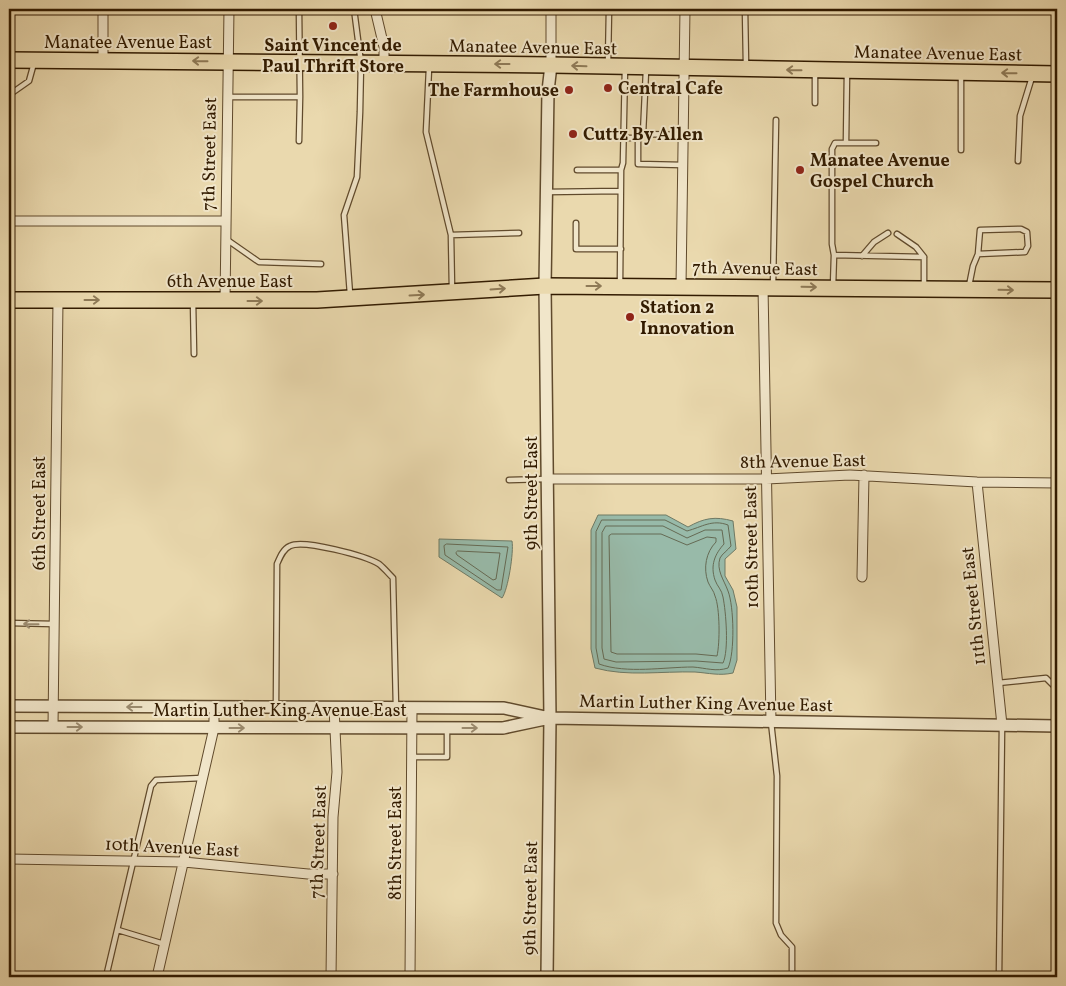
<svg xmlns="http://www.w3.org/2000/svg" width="1066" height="986" font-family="Vollkorn,serif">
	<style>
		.water { fill: #98baa9; stroke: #6f7a65 }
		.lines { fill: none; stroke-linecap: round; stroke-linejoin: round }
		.shore { stroke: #656a54; stroke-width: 1 }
		.service-casing { stroke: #604a2c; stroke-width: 7 }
		.minor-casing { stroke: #604a2c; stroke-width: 11 }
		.tertiary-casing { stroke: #604a2c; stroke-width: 14 }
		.primary-casing { stroke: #321b00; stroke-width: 18 }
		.service { stroke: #f1e6ca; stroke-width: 4.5 }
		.minor { stroke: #f1e6ca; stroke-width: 9 }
		.tertiary { stroke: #f1e6ca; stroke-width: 11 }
		.primary { stroke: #ead9ae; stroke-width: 15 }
		.oneway { stroke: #8e7a57 }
		.oneway2 { stroke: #9b8b6f }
		.poi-dot { fill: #8f2418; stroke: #f1e6ca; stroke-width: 2 }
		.labels { text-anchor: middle; stroke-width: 4; stroke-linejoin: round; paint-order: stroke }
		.street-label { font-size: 18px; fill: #321b00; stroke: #f1e6ca }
		.poi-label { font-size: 18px; font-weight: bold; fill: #321b00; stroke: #f1e6ca; text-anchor: start }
	</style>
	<rect width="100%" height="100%" fill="#ead9ae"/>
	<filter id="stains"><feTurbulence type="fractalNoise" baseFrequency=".004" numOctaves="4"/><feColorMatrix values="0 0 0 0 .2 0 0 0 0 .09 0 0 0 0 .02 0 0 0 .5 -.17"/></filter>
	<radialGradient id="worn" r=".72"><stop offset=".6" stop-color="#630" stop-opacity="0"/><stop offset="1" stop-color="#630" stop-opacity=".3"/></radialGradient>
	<!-- water -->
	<path class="water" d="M598 515H666L688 527C704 518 715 516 733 521L736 549 725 559V576L733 590 737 607V660L733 673C719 676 709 673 695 672 661 671 628 677 595 668L591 649V530Z
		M439 539 512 541C514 552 508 590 502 598L439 557Z"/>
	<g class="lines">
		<!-- shore -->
		<path class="shore" d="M602 520H665L687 531C702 527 712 519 728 525L731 546C728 550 722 554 720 558 716 570 724 580 728 591 734 606 735 653 728 668 716 672 706 668 693 667 664 667 627 674 599 664L596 648V532Z
			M606 526H663L687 538 705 530H722L724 544C715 554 710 565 715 580 717 586 722 590 723 597 726 612 729 650 723 663L696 661 616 662 604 659 602 648V533Z
			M612 534H661L687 545 707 537 716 538V542C706 552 703 568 708 582 710 587 714 591 715 596 720 608 720 643 717 656L696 654H617L611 652 609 536Z
			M447 544 508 547 501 590H497L445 555 444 546Z
			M458 551 500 553 496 579 493 580 457 555 456 553Z"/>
		<!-- service casing -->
		<g class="service-casing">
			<path id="service" d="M745 9 746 65
				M608 63 609 9
				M429 68 426 132 451 235 519 233
				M815 72V103
				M847 72 846 143H876
				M961 74V150
				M9 95 29 81 34 63
				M227 97H300L299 9
				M643 134 646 70
				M624 138H638
				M299 141 300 97
				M1018 161 1020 116 1032 77
				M683 165 638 164V138L643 134 683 135
				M577 170H621
				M547 192 620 191
				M576 223V249H621
				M897 234 916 247 924 257
				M451 235 452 289
				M226 239 259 262 321 264
				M834 255 832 244V149L835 143H846
				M862 256 874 242 888 233
				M620 285 621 170 623 163 625 68
				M773 286 776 120
				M833 286 834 255 924 257V285
				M969 286 973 266 978 254 1025 252 1028 246 1027 232 1021 229 980 230 978 254
				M350 294 344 215 357 177 360 112 361 63 354 9
				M193 301 194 354
				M509 480 547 479
				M9 623 54 624
				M998 683 1046 678 1054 686 1057 697
				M276 706 277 564C280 557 283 549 290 546 303 539 366 556 379 564 384 568 388 573 393 578L396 708
				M771 722 777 776 776 923 781 935 792 947V977
				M412 757H447V730
				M118 930 164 944
				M106 977 151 786 156 780 202 778
				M999 977 1002 726"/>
		</g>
		<!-- minor casing -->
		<g class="minor-casing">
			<path id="minor" d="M375 9 384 47V63
				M103 60V9
				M551 65V9
				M9 221H224
				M681 286 685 9
				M763 287 771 722
				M225 301 229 9
				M548 479H766L850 475 977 482 1057 483
				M977 482 1002 725
				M862 577 864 475
				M53 727 58 300
				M9 859 184 862 308 874H333
				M157 977 214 728V707
				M331 977 333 817 337 772 334 708
				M410 977 412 708"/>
		</g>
		<!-- tertiary casing -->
		<g class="tertiary-casing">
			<path id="tertiary" d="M9 706 504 708 550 718 1057 726
				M9 727 503 728 545 719
				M547 977 550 718 545 286 548 91 551 65"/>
		</g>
		<!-- primary casing -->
		<g class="primary-casing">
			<path id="primary" d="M9 60 551 65 1057 74
				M9 300H317L545 286 1057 290"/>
		</g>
		<!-- service -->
		<use href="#service" class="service"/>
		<!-- minor -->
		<use href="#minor" class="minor"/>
		<!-- tertiary -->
		<use href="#tertiary" class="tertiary"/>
		<!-- primary -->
		<use href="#primary" class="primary"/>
	</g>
	<!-- one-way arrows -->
	<defs><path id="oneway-shaft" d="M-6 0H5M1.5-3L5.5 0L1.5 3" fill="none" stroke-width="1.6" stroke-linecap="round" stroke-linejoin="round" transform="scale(1.25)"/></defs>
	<g class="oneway">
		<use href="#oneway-shaft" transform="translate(200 61) rotate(-179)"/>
		<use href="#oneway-shaft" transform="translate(502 64) rotate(-180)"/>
		<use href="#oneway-shaft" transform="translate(579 66) rotate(-178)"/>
		<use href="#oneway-shaft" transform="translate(794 70) rotate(-179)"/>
		<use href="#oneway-shaft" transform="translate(1009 73) rotate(-179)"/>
		<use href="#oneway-shaft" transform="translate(594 286)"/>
		<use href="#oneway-shaft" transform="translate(809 287) rotate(1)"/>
		<use href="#oneway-shaft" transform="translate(498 289) rotate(-4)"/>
		<use href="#oneway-shaft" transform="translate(1006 290) rotate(1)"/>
		<use href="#oneway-shaft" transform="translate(417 295) rotate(-3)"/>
		<use href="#oneway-shaft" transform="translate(92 300)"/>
		<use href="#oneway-shaft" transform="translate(255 301)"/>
	</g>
	<g class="oneway2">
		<use href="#oneway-shaft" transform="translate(31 624) rotate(-179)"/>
		<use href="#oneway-shaft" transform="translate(134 707) rotate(-180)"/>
		<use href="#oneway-shaft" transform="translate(75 727)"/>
		<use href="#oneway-shaft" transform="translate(237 728)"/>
		<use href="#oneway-shaft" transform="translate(470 728)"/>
	</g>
	<!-- markers -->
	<g class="poi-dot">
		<circle cx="333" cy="26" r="5"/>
		<circle cx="608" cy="88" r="5"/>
		<circle cx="569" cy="90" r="5"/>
		<circle cx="573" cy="134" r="5"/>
		<circle cx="800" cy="170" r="5"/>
		<circle cx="630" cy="317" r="5"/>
	</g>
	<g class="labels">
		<!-- street labels -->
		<g class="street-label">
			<text x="128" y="48">Manatee Avenue East</text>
			<text transform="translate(533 47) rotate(1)" y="6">Manatee Avenue East</text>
			<text transform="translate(938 53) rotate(1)" y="6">Manatee Avenue East</text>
			<text transform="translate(209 154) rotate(-89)" y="6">7th Street East</text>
			<text transform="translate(755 268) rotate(1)" y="6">7th Avenue East</text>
			<text x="230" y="287">6th Avenue East</text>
			<text transform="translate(803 461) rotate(-1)" y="6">8th Avenue East</text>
			<text transform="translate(531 493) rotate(-90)" y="6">9th Street East</text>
			<text transform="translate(39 513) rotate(-90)" y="6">6th Street East</text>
			<text transform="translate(751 547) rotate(-91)" y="6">10th Street East</text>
			<text transform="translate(973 606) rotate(-96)" y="6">11th Street East</text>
			<text transform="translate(706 703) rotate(1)" y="6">Martin Luther King Avenue East</text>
			<text x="280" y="716">Martin Luther King Avenue East</text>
			<text transform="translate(318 842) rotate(-88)" y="6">7th Street East</text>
			<text transform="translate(395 843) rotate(-90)" y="6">8th Street East</text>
			<text transform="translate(172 847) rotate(3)" y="6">10th Avenue East</text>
			<text transform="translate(530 898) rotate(-89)" y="6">9th Street East</text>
		</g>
		<!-- poi labels -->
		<g class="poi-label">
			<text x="333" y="51" text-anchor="middle">Saint Vincent de<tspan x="333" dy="21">Paul Thrift Store</tspan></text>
			<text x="618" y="94">Central Cafe</text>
			<text x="559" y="96" text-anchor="end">The Farmhouse</text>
			<text x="583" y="140">Cuttz By Allen</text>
			<text x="810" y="166">Manatee Avenue<tspan x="810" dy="21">Gospel Church</tspan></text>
			<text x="640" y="313">Station 2<tspan x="640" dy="21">Innovation</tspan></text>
		</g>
	</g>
	<!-- margin -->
	<rect width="1066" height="986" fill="none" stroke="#ead9ae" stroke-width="30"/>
	<rect x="10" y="10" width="1046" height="966" fill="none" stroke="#321b00" stroke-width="2.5"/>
	<rect x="15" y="15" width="1036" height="956" fill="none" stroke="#321b00"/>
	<rect width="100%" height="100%" filter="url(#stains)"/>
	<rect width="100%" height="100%" fill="url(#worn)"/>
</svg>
